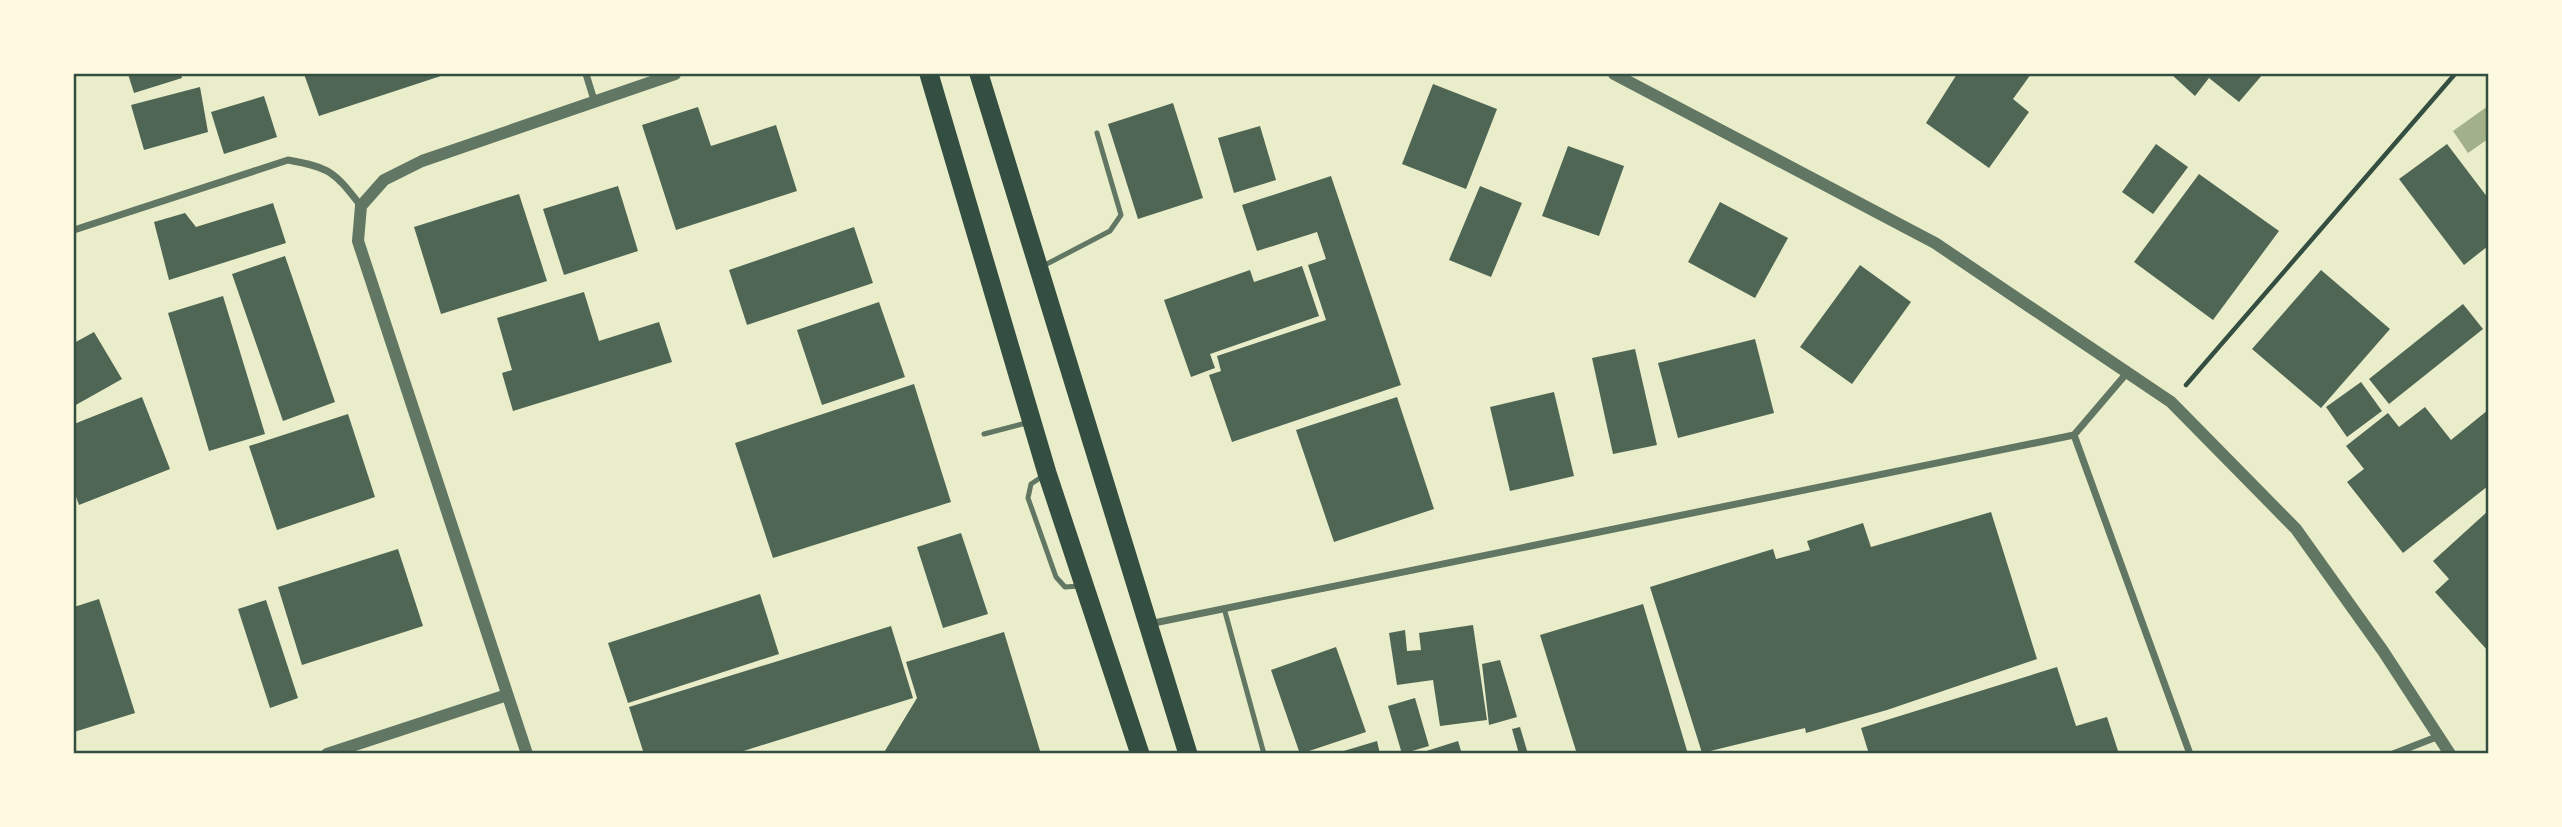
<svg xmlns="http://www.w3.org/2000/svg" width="2562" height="827" font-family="Spectral,serif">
	<rect width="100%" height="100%" fill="#e9edc9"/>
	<path fill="#a3b18a" d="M2488 106V139L2468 153 2453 131Z"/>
	<g fill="#4f6655">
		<path d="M128 74H181L182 78 134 93Z"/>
		<path d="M304 74H447L319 116Z"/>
		<path d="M1957 74H2031L2013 99 2029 112 1989 168 1926 123Z"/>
		<path d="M2171 74H2263L2239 102 2209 78 2195 96Z"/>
		<path d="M1433 84 1497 109 1466 189 1402 164Z"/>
		<path d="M200 87 208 132 144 150 131 105Z"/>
		<path d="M264 96 277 137 224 154 211 112Z"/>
		<path d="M1173 103 1203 198 1138 219 1108 124Z"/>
		<path d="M698 107 711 146 776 125 797 191 676 230 642 125Z"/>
		<path d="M1260 126 1276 180 1234 193 1218 138Z"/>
		<path d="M2156 144 2188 167 2153 214 2122 192Z"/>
		<path d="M2447 144 2488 198V246L2464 265 2399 179Z"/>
		<path d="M1568 146 1624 166 1599 236 1542 216Z"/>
		<path d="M2199 174 2279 231 2213 320 2134 262Z"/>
		<path d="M1331 176 1401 385 1232 442 1209 375 1221 371 1217 356 1326 320 1308 265 1326 259 1317 232 1257 251 1242 205Z"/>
		<path d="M618 186 638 251 564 275 543 209Z"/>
		<path d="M1480 186 1522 203 1491 277 1449 260Z"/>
		<path d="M519 194 547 281 441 314 414 227Z"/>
		<path d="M1720 202 1788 238 1755 298 1688 262Z"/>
		<path d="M273 203 286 243 169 280 154 222 185 213 196 227Z"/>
		<path d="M854 227 873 283 747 325 729 270Z"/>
		<path d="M285 256 335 402 283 421 232 274Z"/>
		<path d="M1860 265 1911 302 1852 384 1800 347Z"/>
		<path d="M1302 266 1319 316 1210 354 1215 368 1191 377 1164 300 1250 270 1254 282Z"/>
		<path d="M2321 270 2390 329 2321 408 2252 349Z"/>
		<path d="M584 292 599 341 659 322 672 362 513 411 502 373 512 370 497 318Z"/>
		<path d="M223 296 265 434 209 451 168 313Z"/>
		<path d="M879 302 905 377 822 405 797 330Z"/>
		<path d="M2463 304 2483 329 2389 404 2369 379Z"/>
		<path d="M94 332 122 379 74 406V343Z"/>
		<path d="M1755 339 1774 413 1678 438 1658 363Z"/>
		<path d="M1635 349 1657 445 1613 454 1592 358Z"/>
		<path d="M2361 382 2382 411 2347 437 2326 407Z"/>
		<path d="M914 384 951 502 773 558 735 443Z"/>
		<path d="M1554 392 1574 476 1510 491 1490 407Z"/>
		<path d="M142 397 170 469 79 505 74 491V424Z"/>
		<path d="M1397 397 1434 509 1334 542 1296 430Z"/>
		<path d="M2425 407 2451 440 2488 410V486L2403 553 2347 482 2364 469 2346 446 2388 413 2399 427Z"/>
		<path d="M348 414 375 497 277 530 249 446Z"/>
		<path d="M2488 511V651L2435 592 2449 579 2433 561Z"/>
		<path d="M1991 512 2037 659 1887 710 1806 733 1805 728 1702 753 1650 587 1773 549 1776 559 1810 550 1807 541 1863 523 1871 547Z"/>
		<path d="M961 533 988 614 943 628 917 547Z"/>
		<path d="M398 549 423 626 302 665 278 587Z"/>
		<path d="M760 594 779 654 628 703 608 643Z"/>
		<path d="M99 599 135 713 74 732V607Z"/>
		<path d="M266 600 298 698 270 708 238 609Z"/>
		<path d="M1643 604 1688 754H1577L1540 635Z"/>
		<path d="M1473 625 1487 720 1440 726 1433 680 1397 685 1389 633 1405 630 1407 651 1421 650 1419 633Z"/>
		<path d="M891 626 913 698 734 754H644L629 707Z"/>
		<path d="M1004 632 1041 754H883L917 698 906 662Z"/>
		<path d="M1336 647 1366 732 1300 754 1271 670Z"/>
		<path d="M1500 660 1517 717 1489 725 1482 664Z"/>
		<path d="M2057 667 2076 726 2107 717 2119 754H1869L1861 728Z"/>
		<path d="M1415 698 1429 746 1402 754 1388 706Z"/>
		<path d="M1520 727 1528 754H1519L1512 729Z"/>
		<path d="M1377 741 1380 754H1337V753Z"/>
		<path d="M1458 741 1462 754H1420V753Z"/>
	</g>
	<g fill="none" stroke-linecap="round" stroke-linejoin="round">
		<path stroke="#344e41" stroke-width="4.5" d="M2186 385 2455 74"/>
		<g stroke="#617663" stroke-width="5">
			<path d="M1043 266 1110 231 1121 215 1097 133"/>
			<path d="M984 434 1026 423"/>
			<path d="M1043 476 1031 484 1028 498 1056 577 1065 587 1079 586"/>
			<path d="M1224 608 1264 754"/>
		</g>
		<g stroke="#617663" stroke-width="7">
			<path d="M586 74 594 100"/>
			<path d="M74 230 288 160C332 168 334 172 361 206"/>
			<path d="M2074 435 2190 754"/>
			<path d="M1149 624 2074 435 2126 374"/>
			<path d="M2393 754 2439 736"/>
		</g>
		<g stroke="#617663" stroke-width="12">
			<path d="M1614 74 1935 243 2171 402 2296 529 2383 651 2450 754"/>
			<path d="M327 754 507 695"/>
			<path d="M527 754 358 241 361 206 384 180 422 161 675 74"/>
		</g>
		<g stroke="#344e41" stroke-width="19">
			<path d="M929 74 1047 473 1140 754"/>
			<path d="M979 74 1188 754"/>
		</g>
	</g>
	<rect width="2562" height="827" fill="none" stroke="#fefae0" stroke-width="150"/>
	<rect x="75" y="75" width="2412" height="677" fill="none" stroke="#344e41" stroke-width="2.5"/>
</svg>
